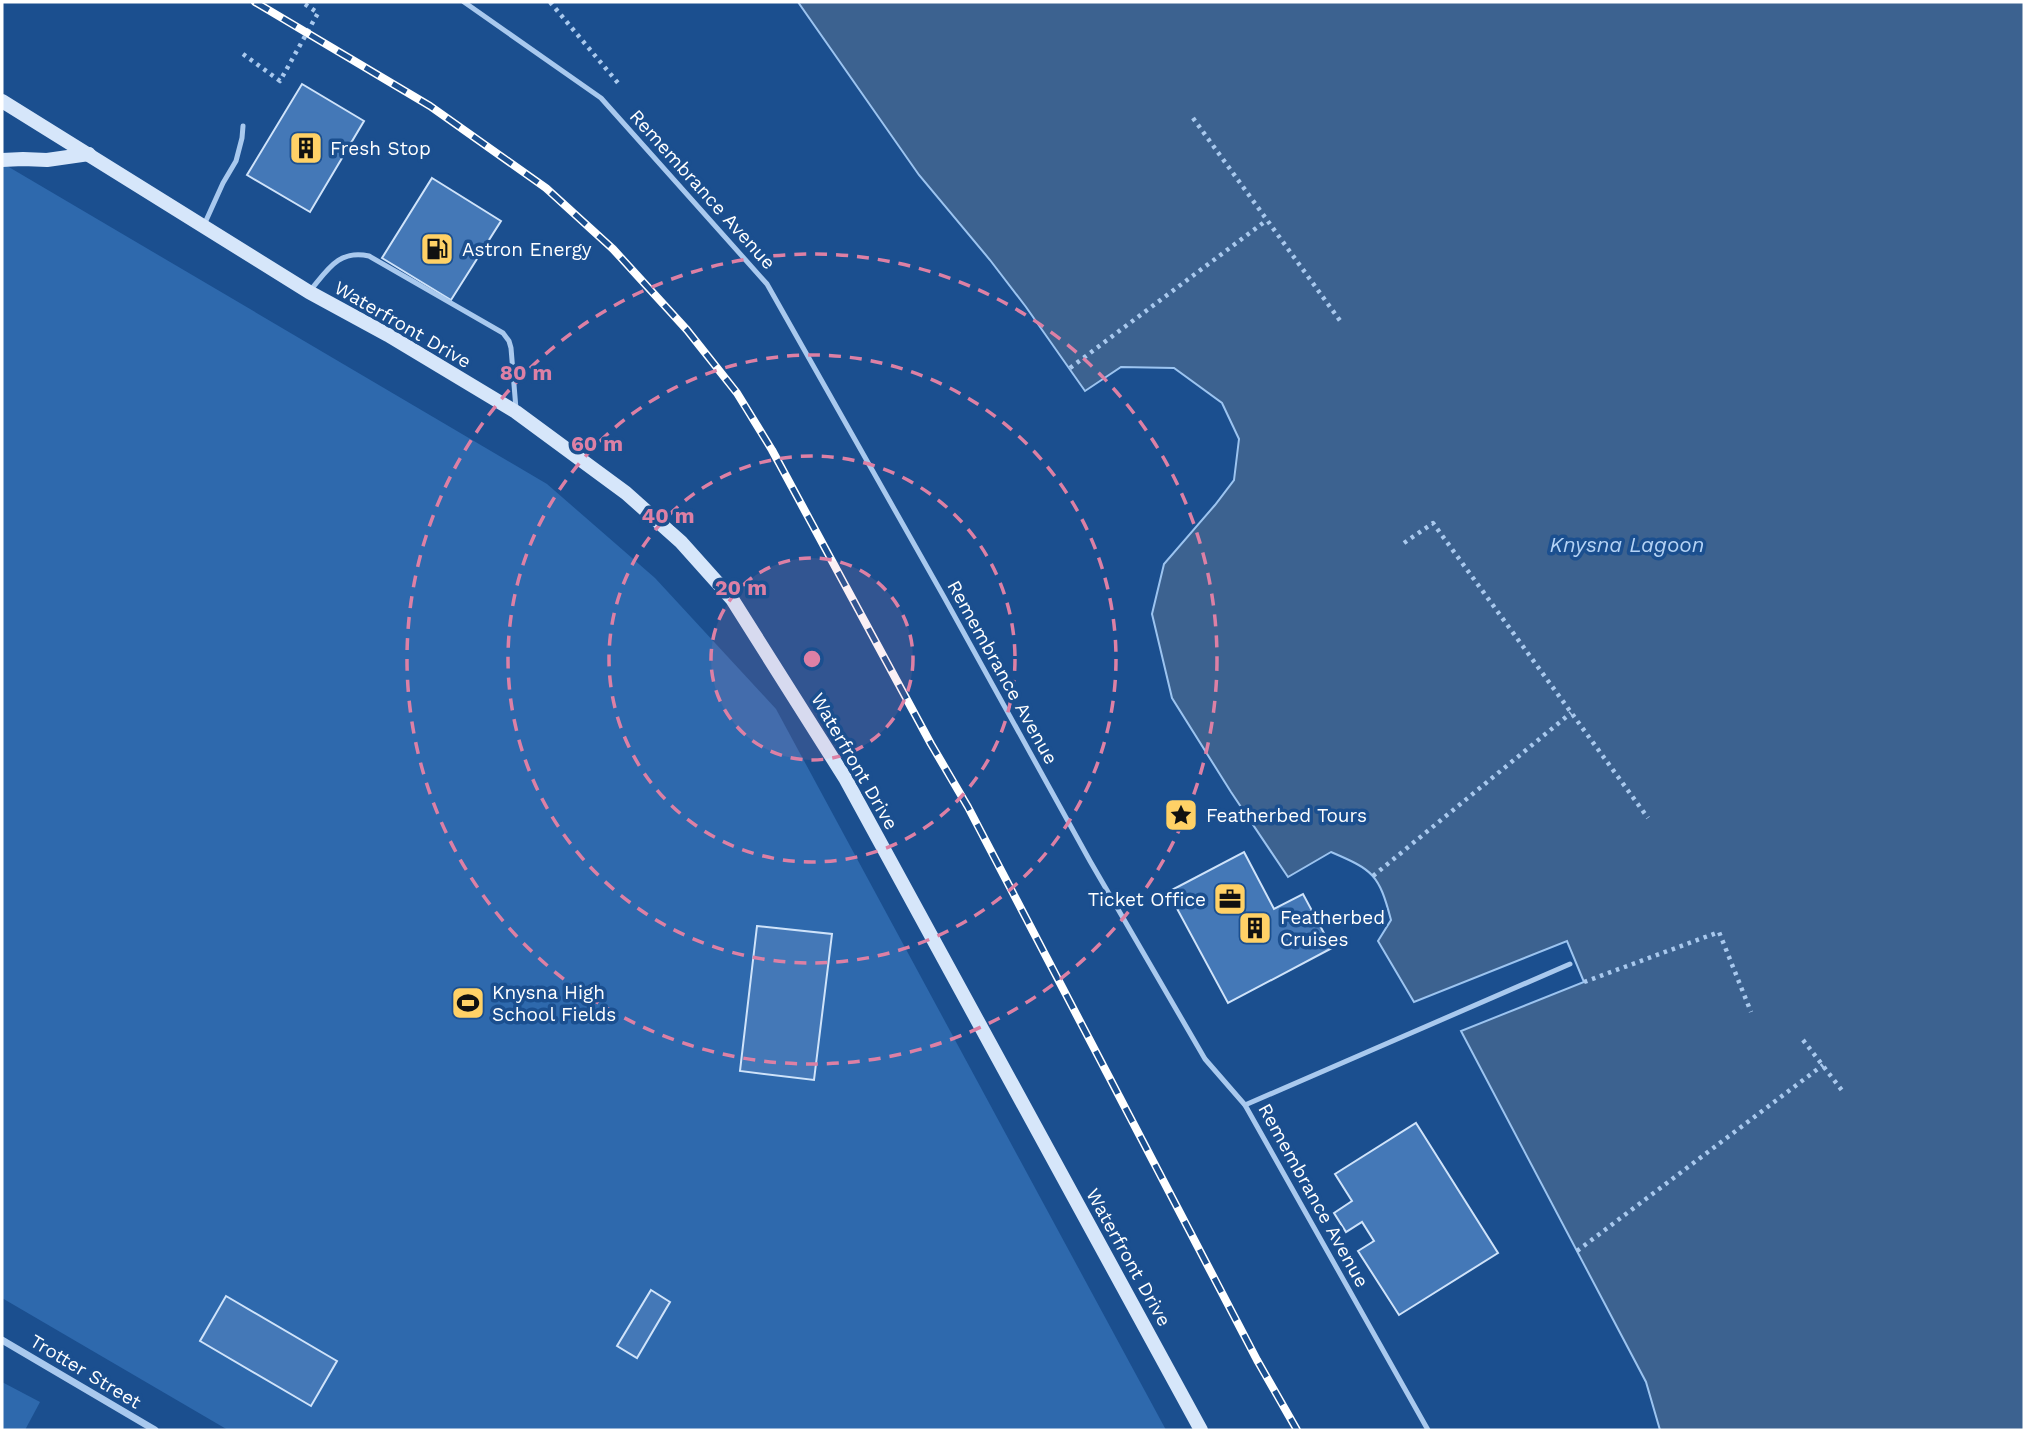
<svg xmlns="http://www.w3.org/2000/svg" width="2026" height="1432" font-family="'Work Sans',sans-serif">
	<rect width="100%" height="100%" fill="#1b4f8f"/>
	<g fill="#2e69ad">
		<path d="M2 163 547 484 655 578 776 709 1166 1430H228L2 1298Z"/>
		<path d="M2 1382 40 1402 25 1430H2Z"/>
	</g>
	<path fill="#3c6290" stroke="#9cc4f0" stroke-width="2" d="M798 2H2024V1430H1660L1646 1382 1461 1031 1584 982 1567 941 1414 1002 1378 941 1391 920C1379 874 1373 870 1331 852L1288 877 1231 792 1172 698 1152 614 1164 564 1215 505 1234 480 1239 439 1222 403 1174 368 1121 367 1085 391 1026 307 990 260 919 175Z"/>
	<g fill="#4478b7" stroke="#cfe3fa" stroke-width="2">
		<path d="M302 84 364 121 310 212 247 175Z"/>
		<path d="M432 178 501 221 451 300 382 258Z"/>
		<path d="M1244 852 1274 909 1303 894 1332 948 1228 1003 1168 892Z"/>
		<path d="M757 926 832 934 814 1080 740 1071Z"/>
		<path d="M1416 1123 1498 1253 1399 1315 1358 1251 1374 1241 1362 1222 1346 1232 1334 1213 1352 1201 1335 1174Z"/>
		<path d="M651 1290 670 1302 637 1358 617 1346Z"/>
		<path d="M226 1296 337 1361 311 1406 200 1341Z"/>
	</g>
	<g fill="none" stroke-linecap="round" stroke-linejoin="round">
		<g stroke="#a9c9ee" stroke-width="4.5" stroke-dasharray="3.5 5" stroke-linecap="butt">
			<path d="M550 2 618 83"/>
			<path d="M243 54 280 81 318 13 302 2"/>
			<path d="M1193 118 1341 322"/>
			<path d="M1070 368 1267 220"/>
			<path d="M1404 543 1433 523 1648 818"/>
			<path d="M1373 876 1571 713"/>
			<path d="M1584 982 1719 932 1751 1012"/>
			<path d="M1803 1040 1844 1093"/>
			<path d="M1577 1251 1823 1065"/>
		</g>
		<g stroke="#a9c9ee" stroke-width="5">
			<path d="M464 2 601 98 767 284 944 597 1090 861 1205 1059 1245 1105 1428 1430"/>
			<path d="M204 225 223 183 236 161 242 138 243 126"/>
			<path d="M309 292C327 271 338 249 369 256L503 333 509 341 511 348 516 409"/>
			<path d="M1245 1105 1570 964"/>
		</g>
		<path stroke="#a9c9ee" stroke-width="7" d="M2 1340 155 1430"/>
		<g stroke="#d6e6fa" stroke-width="14">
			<path d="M2 101 309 292 388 335 516 412 626 493 681 542 732 599 845 778 1201 1430"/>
			<path d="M2 160 23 159 47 160 89 154"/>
		</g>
		<defs>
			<path id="rail" d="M255 2 430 106 546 188 613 249 687 330 737 393 772 450 931 744 968 807 1257 1360 1297 1430"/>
		</defs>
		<use href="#rail" stroke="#fff" stroke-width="8"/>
		<use href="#rail" stroke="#1b4f8f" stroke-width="5" stroke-dasharray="16" stroke-linecap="butt"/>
	</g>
	<circle cx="812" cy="659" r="101" fill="#dd80a5" fill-opacity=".12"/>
	<g fill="none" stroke="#dd80a5" stroke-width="3.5" stroke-dasharray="12 9">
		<circle cx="812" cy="659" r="101"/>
		<circle cx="812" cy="659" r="203"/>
		<circle cx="812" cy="659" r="304"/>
		<circle cx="812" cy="659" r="405"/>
	</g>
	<defs>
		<symbol id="building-square" viewBox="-11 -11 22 22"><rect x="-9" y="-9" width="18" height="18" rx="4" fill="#ffd166" stroke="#1b4f8f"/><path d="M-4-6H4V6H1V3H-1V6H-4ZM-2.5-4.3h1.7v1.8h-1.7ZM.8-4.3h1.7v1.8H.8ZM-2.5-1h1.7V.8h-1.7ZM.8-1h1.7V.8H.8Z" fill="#111"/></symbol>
		<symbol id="fuel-square" viewBox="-11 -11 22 22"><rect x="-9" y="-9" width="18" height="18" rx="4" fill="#ffd166" stroke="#1b4f8f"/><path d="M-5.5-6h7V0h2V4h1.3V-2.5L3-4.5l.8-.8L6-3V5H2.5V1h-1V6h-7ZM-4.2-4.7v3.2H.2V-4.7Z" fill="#111"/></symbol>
		<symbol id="sight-square" viewBox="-11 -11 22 22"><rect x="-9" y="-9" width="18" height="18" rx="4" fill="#ffd166" stroke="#1b4f8f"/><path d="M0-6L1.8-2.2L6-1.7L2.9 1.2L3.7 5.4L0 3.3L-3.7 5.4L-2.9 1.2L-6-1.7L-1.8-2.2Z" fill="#111"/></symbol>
		<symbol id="office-square" viewBox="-11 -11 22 22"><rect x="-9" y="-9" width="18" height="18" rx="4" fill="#ffd166" stroke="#1b4f8f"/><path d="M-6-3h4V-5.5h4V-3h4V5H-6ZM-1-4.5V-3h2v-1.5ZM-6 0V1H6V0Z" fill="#111"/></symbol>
		<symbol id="stadium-square" viewBox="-11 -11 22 22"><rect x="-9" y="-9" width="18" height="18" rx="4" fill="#ffd166" stroke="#1b4f8f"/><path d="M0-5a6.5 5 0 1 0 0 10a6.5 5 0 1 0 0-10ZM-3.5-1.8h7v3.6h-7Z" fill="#111"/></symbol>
	</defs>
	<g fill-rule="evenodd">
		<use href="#building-square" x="287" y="129" width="38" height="38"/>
		<use href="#fuel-square" x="418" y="230" width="38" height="38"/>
		<use href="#sight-square" x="1162" y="796" width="38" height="38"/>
		<use href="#office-square" x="1211" y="880" width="38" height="38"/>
		<use href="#building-square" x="1236" y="909" width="38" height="38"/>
		<use href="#stadium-square" x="449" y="984" width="38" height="38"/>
	</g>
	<g text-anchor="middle" stroke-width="7" stroke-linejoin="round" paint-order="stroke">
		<g font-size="19" fill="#fff" stroke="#1b4f8f" text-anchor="start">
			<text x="330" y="155">Fresh Stop</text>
			<text x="462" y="256">Astron Energy</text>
			<text x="1206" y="822">Featherbed Tours</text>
			<text x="1206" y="906" text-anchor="end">Ticket Office</text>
			<text x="1280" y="924">Featherbed<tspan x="1280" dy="22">Cruises</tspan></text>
			<text x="492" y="999">Knysna High<tspan x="492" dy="22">School Fields</tspan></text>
		</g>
		<g font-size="19" fill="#fff" stroke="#1b4f8f">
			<text transform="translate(703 189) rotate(48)" y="7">Remembrance Avenue</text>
			<text transform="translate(403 324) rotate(30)" y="7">Waterfront Drive</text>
			<text transform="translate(1003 672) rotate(61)" y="7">Remembrance Avenue</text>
			<text transform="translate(855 761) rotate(60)" y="7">Waterfront Drive</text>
			<text transform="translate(1314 1195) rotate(61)" y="7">Remembrance Avenue</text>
			<text transform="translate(1129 1257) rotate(61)" y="7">Waterfront Drive</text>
			<text transform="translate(86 1371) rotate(31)" y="7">Trotter Street</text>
		</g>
		<g font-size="21" font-style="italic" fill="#b5d3f5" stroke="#1b4f8f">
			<text x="1627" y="552">Knysna Lagoon</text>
		</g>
	</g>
	<circle cx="812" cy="659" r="10" fill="#dd80a5" stroke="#1b4f8f" stroke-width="3.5"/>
	<g font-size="21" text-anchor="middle" font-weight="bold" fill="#dd80a5" stroke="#1b4f8f" stroke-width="7" stroke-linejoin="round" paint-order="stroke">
		<text x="526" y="380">80 m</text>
		<text x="597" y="451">60 m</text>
		<text x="668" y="523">40 m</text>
		<text x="741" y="595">20 m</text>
	</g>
	<rect width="2026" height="1432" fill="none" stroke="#ffffff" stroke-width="7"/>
</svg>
